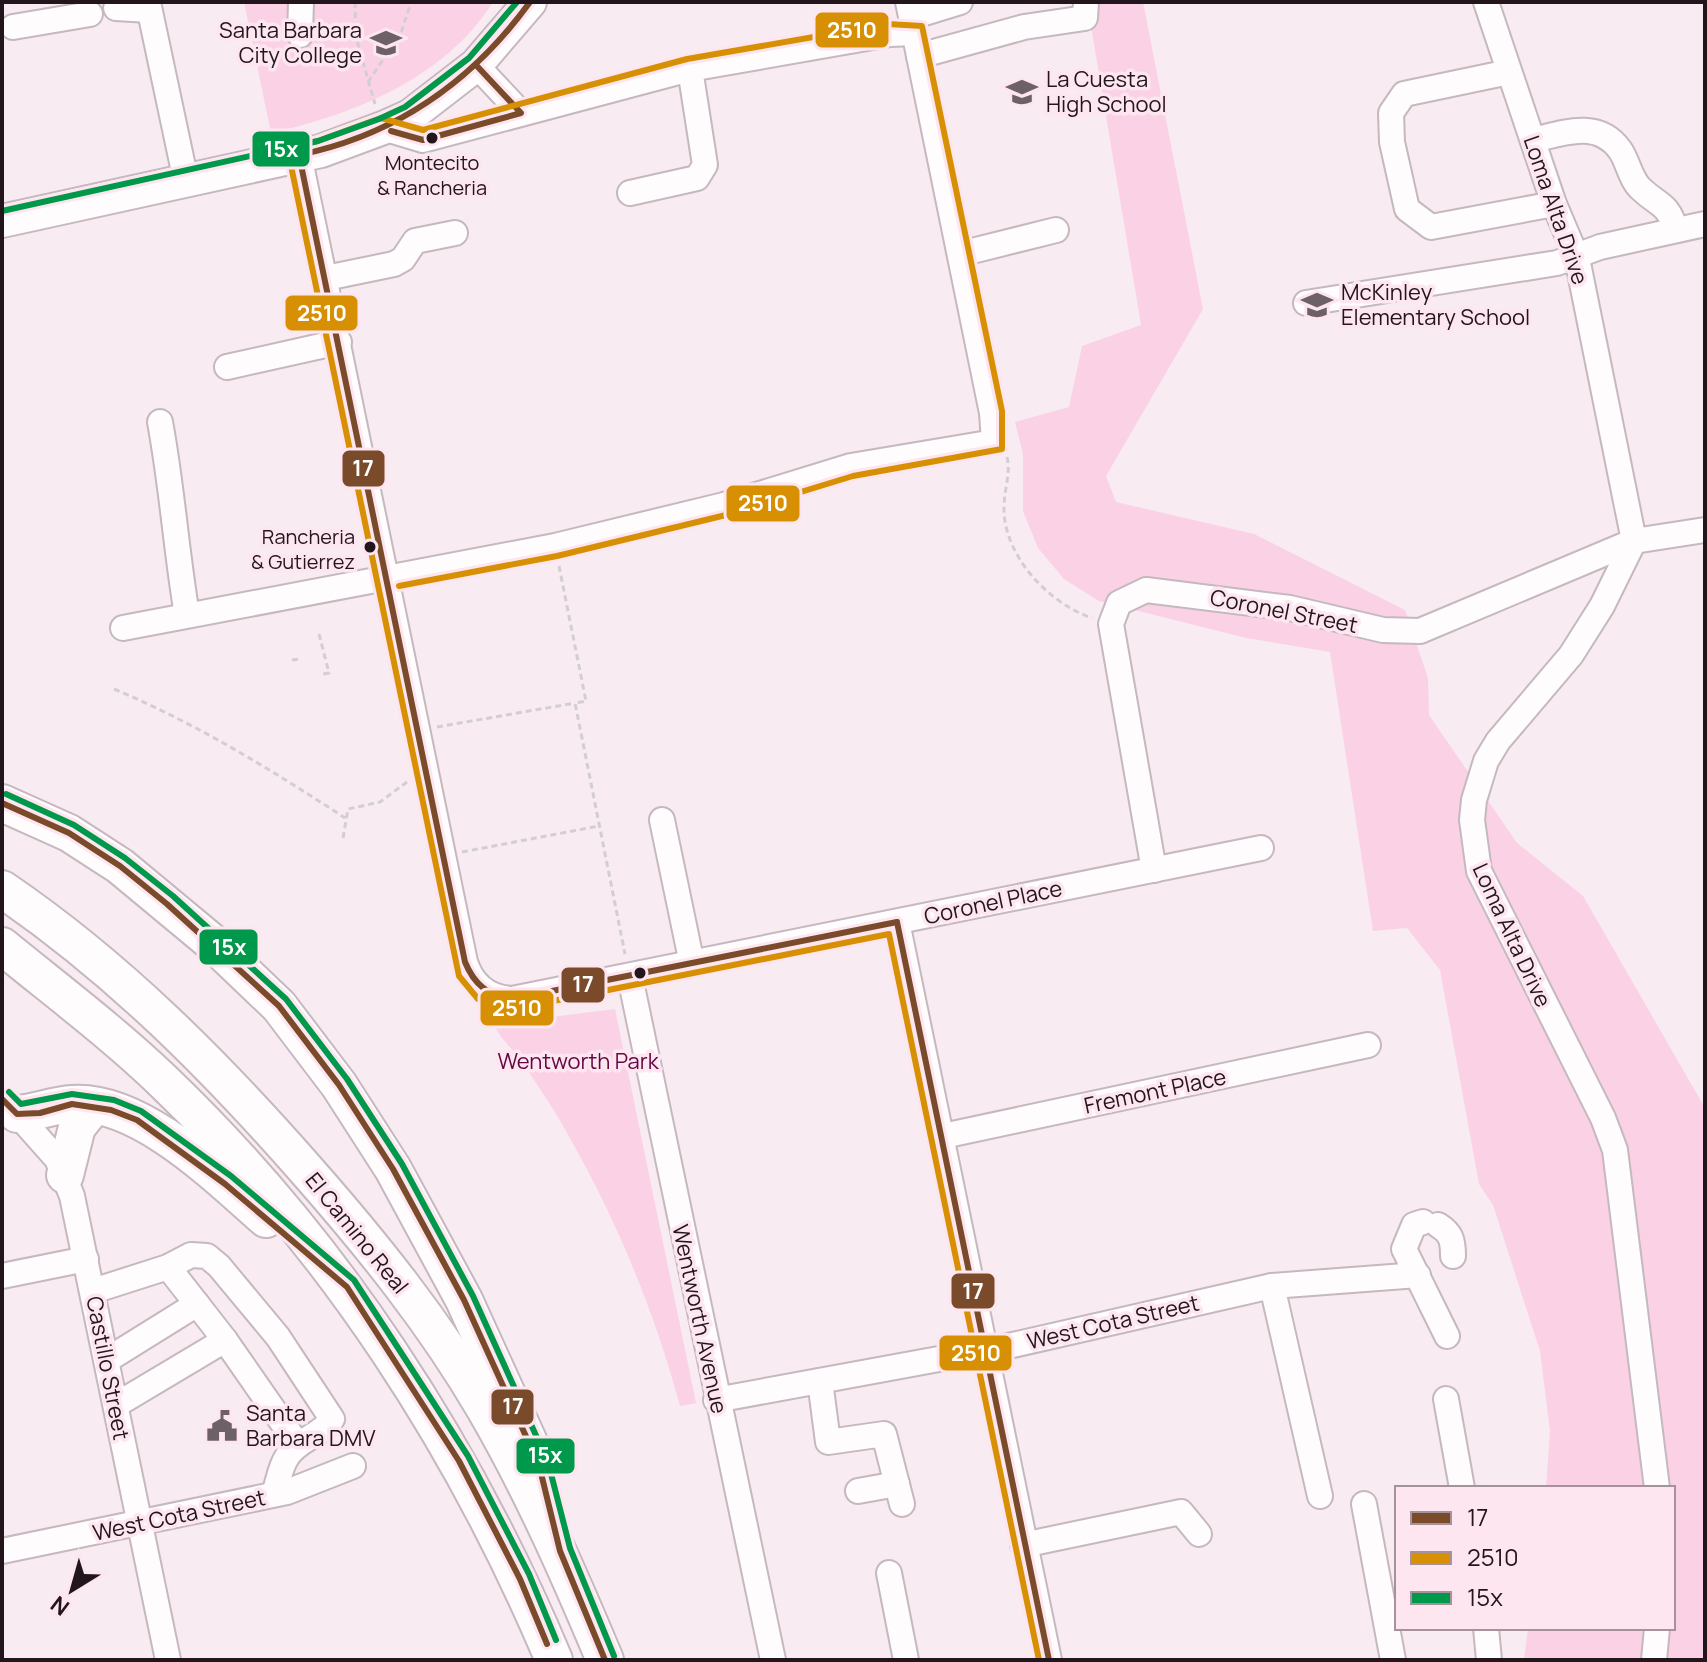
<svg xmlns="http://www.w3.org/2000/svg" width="1707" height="1662" font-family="Manrope,sans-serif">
	<rect width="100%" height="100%" fill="#f8ebf1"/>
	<g fill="#fbd1e6">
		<path d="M244 2H493C445 78 355 114 271 133Z"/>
		<path d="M1087 2H1143L1203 309 1106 476 1116 502 1254 534 1405 610 1428 678 1429 715 1517 843 1583 896 1705 1108V1660H1524L1528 1628H1673V1488H1546L1550 1431 1540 1351 1493 1205 1479 1184 1440 970 1407 928 1373 931 1330 652 1246 638 1099 601 1064 579 1038 548 1023 511V454L1015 422 1069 407 1082 346 1141 325Z"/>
		<path d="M615 1009 696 1403 680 1406C655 1314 619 1225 572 1142 557 1113 538 1086 520 1059 509 1045 494 1033 491 1014L527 1020Z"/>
	</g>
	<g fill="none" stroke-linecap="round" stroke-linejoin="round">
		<defs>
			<g id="minor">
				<path d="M148 2 186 181"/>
				<path d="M1486 2 1554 204 1577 258 1634 541 1602 606 1571 655 1498 741 1486 761 1474 800 1472 820 1479 871 1603 1118 1615 1150 1657 1488"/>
				<path d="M116 8 149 10"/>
				<path d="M911 17 960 2"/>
				<path d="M13 27 90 14"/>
				<path d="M300 35 301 2"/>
				<path d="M919 56 1024 27 1085 18 1086 2"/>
				<path d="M476 65 521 113"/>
				<path d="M1509 72 1404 94 1391 113 1392 142 1407 209 1431 227 1554 204"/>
				<path d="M383 128 423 140 690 69 890 34 915 33"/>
				<path d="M1533 140C1563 133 1598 119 1620 150 1628 161 1630 179 1641 189 1660 207 1667 202 1676 230"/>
				<path d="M299 155 465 962C472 984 488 998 512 999L1261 848"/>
				<path d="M630 193 697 178 705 165 690 69"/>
				<path d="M960 254 1056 230"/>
				<path d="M326 278 394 264 403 259 415 241 455 233"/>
				<path d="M1306 303 1557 263 1600 247 1705 224"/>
				<path d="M227 367 339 342"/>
				<path d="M160 422C172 486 176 550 187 615"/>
				<path d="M123 628 555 546 724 505 851 466 994 442 992 413 908 2"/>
				<path d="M662 820 692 964"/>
				<path d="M1154 870 1111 624 1119 603 1146 590 1290 608 1383 630 1420 631 1634 541 1705 530"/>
				<path d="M897 922 1049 1660"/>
				<path d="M630 977 773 1660"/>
				<path d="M17 1114 57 1159 72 1196 168 1660"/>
				<path d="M943 1136 1368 1045"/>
				<path d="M1423 1222 1414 1225 1404 1249 1447 1336"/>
				<path d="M1438 1225C1451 1233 1453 1240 1453 1256"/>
				<path d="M2 1276 86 1259"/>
				<path d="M1272 1286 1320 1496"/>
				<path d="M93 1291 168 1267 191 1255 207 1256 219 1266 278 1337 332 1419C321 1436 298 1439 287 1457 280 1467 278 1483 274 1494"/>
				<path d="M225 1340 298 1445"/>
				<path d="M107 1360 197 1304"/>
				<path d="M820 1381 828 1442 884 1434 902 1504"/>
				<path d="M1446 1399 1462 1488"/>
				<path d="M716 1400 1004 1347 1272 1286 1418 1275"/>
				<path d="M116 1405 225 1340 168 1267"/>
				<path d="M858 1491 897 1484"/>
				<path d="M1364 1504 1393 1660"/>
				<path d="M1023 1545 1181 1512 1199 1534"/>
				<path d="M2 1551 287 1492 353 1466"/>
				<path d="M889 1573 906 1660"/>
				<path d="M1486 1628 1489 1660"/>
				<path d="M1654 1660 1657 1628"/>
			</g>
			<path id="major" d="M2 221 321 151 383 128 410 116 476 65 530 2"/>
			<g id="highway">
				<path d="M2 803 69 833 120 866 214 944 279 1006 339 1085 393 1169 464 1300 537 1460"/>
				<path d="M2 889C118 968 216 1067 308 1172 373 1246 435 1323 485 1409 532 1490 569 1574 605 1660"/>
				<path d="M2 946C57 991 113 1033 164 1082 334 1245 463 1444 554 1660"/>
				<path d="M17 1114C36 1113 53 1105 72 1104 140 1099 218 1177 266 1219"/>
				<path d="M65 1175 77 1127 93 1107"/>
			</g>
		</defs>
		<use href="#minor" stroke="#c5b8be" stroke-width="28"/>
		<use href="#major" stroke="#c5b8be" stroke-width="36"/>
		<use href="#highway" stroke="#c5b8be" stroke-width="40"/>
		<g stroke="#d3cfd1" stroke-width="3" stroke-dasharray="6 4" stroke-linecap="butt">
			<path d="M355 2 356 37 375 104"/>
			<path d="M368 82 401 33 411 2"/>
			<path d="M1007 457C1011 473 1004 490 1004 507 1003 555 1048 603 1092 618"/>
			<path d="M559 566 586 701 575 703 625 954"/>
			<path d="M319 634 329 673 323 674"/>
			<path d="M292 660 299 659"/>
			<path d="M114 689C197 724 270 769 345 818"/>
			<path d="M437 727 575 703"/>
			<path d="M343 838 348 809 380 802 407 782"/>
			<path d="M462 852 599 826"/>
		</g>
		<use href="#minor" stroke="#fefcfd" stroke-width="24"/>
		<use href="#major" stroke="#fefcfd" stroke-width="32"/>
		<use href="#highway" stroke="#fefcfd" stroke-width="36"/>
		<defs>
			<g id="bus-1">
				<path d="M391 131 423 140 521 113 476 65"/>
				<path d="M299 155 465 962C474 984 488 996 512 999L897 922"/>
				<path d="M299 155C396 135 472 82 530 2"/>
				<path d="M2 803 69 833 120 866 167 904 279 1006 339 1085 393 1169 464 1300 539 1465 560 1551 605 1660"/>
				<path d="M897 922 1049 1660"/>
				<path d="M2 1099 17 1114 40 1113 72 1104 111 1110 137 1120 225 1184 347 1287 459 1461 520 1579 547 1644"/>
			</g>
			<path id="bus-2" d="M399 586 557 556 726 515 853 476 1002 449V411L922 26 888 24 687 59 423 130 381 118 318 141 295 146 289 156 459 976 478 999 513 1009 889 934 1039 1660"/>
			<g id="bus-3">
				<path d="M2 211 318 141 379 119 405 107 469 58 517 2"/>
				<path d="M6 794 74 825 125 858 173 896 286 999 347 1079 402 1164 473 1296 548 1462 570 1548 614 1656"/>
				<path d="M9 1092 21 1104 72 1094 114 1100 141 1111 231 1176 354 1280 468 1456 529 1574 556 1640"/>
			</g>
		</defs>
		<use href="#bus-1" stroke="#fde6f0" stroke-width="12"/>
		<use href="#bus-2" stroke="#fde6f0" stroke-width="12"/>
		<use href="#bus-3" stroke="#fde6f0" stroke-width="12"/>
		<use href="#bus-1" stroke="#7a4b2a" stroke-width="6"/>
		<use href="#bus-2" stroke="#d79004" stroke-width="6"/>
		<use href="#bus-3" stroke="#00984a" stroke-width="6"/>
	</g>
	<defs>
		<symbol id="university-bare" viewBox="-9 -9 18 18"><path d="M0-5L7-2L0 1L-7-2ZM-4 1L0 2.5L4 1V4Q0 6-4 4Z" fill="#6e6067" stroke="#fde6f0" stroke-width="2.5" paint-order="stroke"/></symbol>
		<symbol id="school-bare" viewBox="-9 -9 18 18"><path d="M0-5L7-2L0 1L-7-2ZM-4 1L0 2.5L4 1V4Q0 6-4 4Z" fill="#6e6067" stroke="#fde6f0" stroke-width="2.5" paint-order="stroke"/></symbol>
		<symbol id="civic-bare" viewBox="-9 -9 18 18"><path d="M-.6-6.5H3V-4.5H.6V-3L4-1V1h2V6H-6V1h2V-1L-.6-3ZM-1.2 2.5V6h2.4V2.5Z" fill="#6e6067" stroke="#fde6f0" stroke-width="2.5" paint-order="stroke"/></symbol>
	</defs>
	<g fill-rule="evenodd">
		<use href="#university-bare" x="364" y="21" width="44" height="44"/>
		<use href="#school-bare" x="1000" y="70" width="44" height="44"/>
		<use href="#school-bare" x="1295" y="283" width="44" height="44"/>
		<use href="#civic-bare" x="200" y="1404" width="44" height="44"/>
	</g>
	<g fill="#23151c" stroke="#fde6f0" stroke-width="3">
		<circle cx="432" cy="138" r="7"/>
		<circle cx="370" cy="547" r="7"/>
		<circle cx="640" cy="973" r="7"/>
	</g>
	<g text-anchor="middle" stroke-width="7" stroke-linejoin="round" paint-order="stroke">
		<g font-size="20" fill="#23151c" stroke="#fde6f0">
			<text x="432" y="170">Montecito<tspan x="432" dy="25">&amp; Rancheria</tspan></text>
			<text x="355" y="544" text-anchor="end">Rancheria<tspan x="355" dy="25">&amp; Gutierrez</tspan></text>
		</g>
		<g font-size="22" fill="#23151c" stroke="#fde6f0" text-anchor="start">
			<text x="362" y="38" text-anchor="end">Santa Barbara<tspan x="362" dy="25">City College</tspan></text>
			<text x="1046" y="87">La Cuesta<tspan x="1046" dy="25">High School</tspan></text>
			<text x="1341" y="300">McKinley<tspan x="1341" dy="25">Elementary School</tspan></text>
			<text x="246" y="1421">Santa<tspan x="246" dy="25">Barbara DMV</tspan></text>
		</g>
		<g font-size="22" fill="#23151c" stroke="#fde6f0">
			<text transform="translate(1556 210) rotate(71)" y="8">Loma Alta Drive</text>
			<text transform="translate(1284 611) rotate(11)" y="8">Coronel Street</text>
			<text transform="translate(993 902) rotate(-12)" y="8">Coronel Place</text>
			<text transform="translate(1512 935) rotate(65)" y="8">Loma Alta Drive</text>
			<text transform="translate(1155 1091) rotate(-12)" y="8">Fremont Place</text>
			<text transform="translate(357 1233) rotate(51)" y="8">El Camino Real</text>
			<text transform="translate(700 1319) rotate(78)" y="8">Wentworth Avenue</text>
			<text transform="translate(1113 1322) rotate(-13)" y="8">West Cota Street</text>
			<text transform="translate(108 1368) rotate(79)" y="8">Castillo Street</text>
			<text transform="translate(179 1515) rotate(-12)" y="8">West Cota Street</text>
		</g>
		<g font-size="22" fill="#650744" stroke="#fde6f0">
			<text x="578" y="1069">Wentworth Park</text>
		</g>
	</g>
	<g stroke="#fde6f0" stroke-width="3">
		<rect x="814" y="11" width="76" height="38" rx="8" fill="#d79004"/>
		<rect x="251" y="130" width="60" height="38" rx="8" fill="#00984a"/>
		<rect x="284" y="294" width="75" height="38" rx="8" fill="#d79004"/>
		<rect x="341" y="449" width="45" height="39" rx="8" fill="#7a4b2a"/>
		<rect x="725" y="484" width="76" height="39" rx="8" fill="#d79004"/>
		<rect x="198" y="928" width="61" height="38" rx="8" fill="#00984a"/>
		<rect x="560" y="966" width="46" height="38" rx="8" fill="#7a4b2a"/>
		<rect x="479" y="989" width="76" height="38" rx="8" fill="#d79004"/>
		<rect x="950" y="1272" width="46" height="38" rx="8" fill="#7a4b2a"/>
		<rect x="938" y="1334" width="75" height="38" rx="8" fill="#d79004"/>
		<rect x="490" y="1388" width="45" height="38" rx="8" fill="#7a4b2a"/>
		<rect x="515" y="1437" width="61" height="38" rx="8" fill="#00984a"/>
	</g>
	<g font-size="22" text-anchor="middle" font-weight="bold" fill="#fff">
		<text x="852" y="38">2510</text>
		<text x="281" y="157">15x</text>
		<text x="322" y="321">2510</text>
		<text x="363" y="476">17</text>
		<text x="763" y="511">2510</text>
		<text x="229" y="955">15x</text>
		<text x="583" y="992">17</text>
		<text x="517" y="1016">2510</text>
		<text x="973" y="1299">17</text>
		<text x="976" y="1361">2510</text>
		<text x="513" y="1414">17</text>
		<text x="545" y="1463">15x</text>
	</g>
	<rect width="1707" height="1662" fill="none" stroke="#23151c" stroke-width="8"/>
	<rect x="1395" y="1486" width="280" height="144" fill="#fde6f0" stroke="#a6929b" stroke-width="2"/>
	<rect x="1411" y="1512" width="40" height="12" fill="#7a4b2a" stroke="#a6929b" stroke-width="2"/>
	<text x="1467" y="1526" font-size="24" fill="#23151c">17</text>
	<rect x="1411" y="1552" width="40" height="12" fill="#d79004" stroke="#a6929b" stroke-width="2"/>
	<text x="1467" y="1566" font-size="24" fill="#23151c">2510</text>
	<rect x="1411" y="1592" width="40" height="12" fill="#00984a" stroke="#a6929b" stroke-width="2"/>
	<text x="1467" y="1606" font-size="24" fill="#23151c">15x</text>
	<g transform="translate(72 1590) rotate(217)" stroke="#fde6f0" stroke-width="6" paint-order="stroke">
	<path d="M0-6L14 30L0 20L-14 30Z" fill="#23151c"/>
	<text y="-12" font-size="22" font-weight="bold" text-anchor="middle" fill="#23151c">N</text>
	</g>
</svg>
